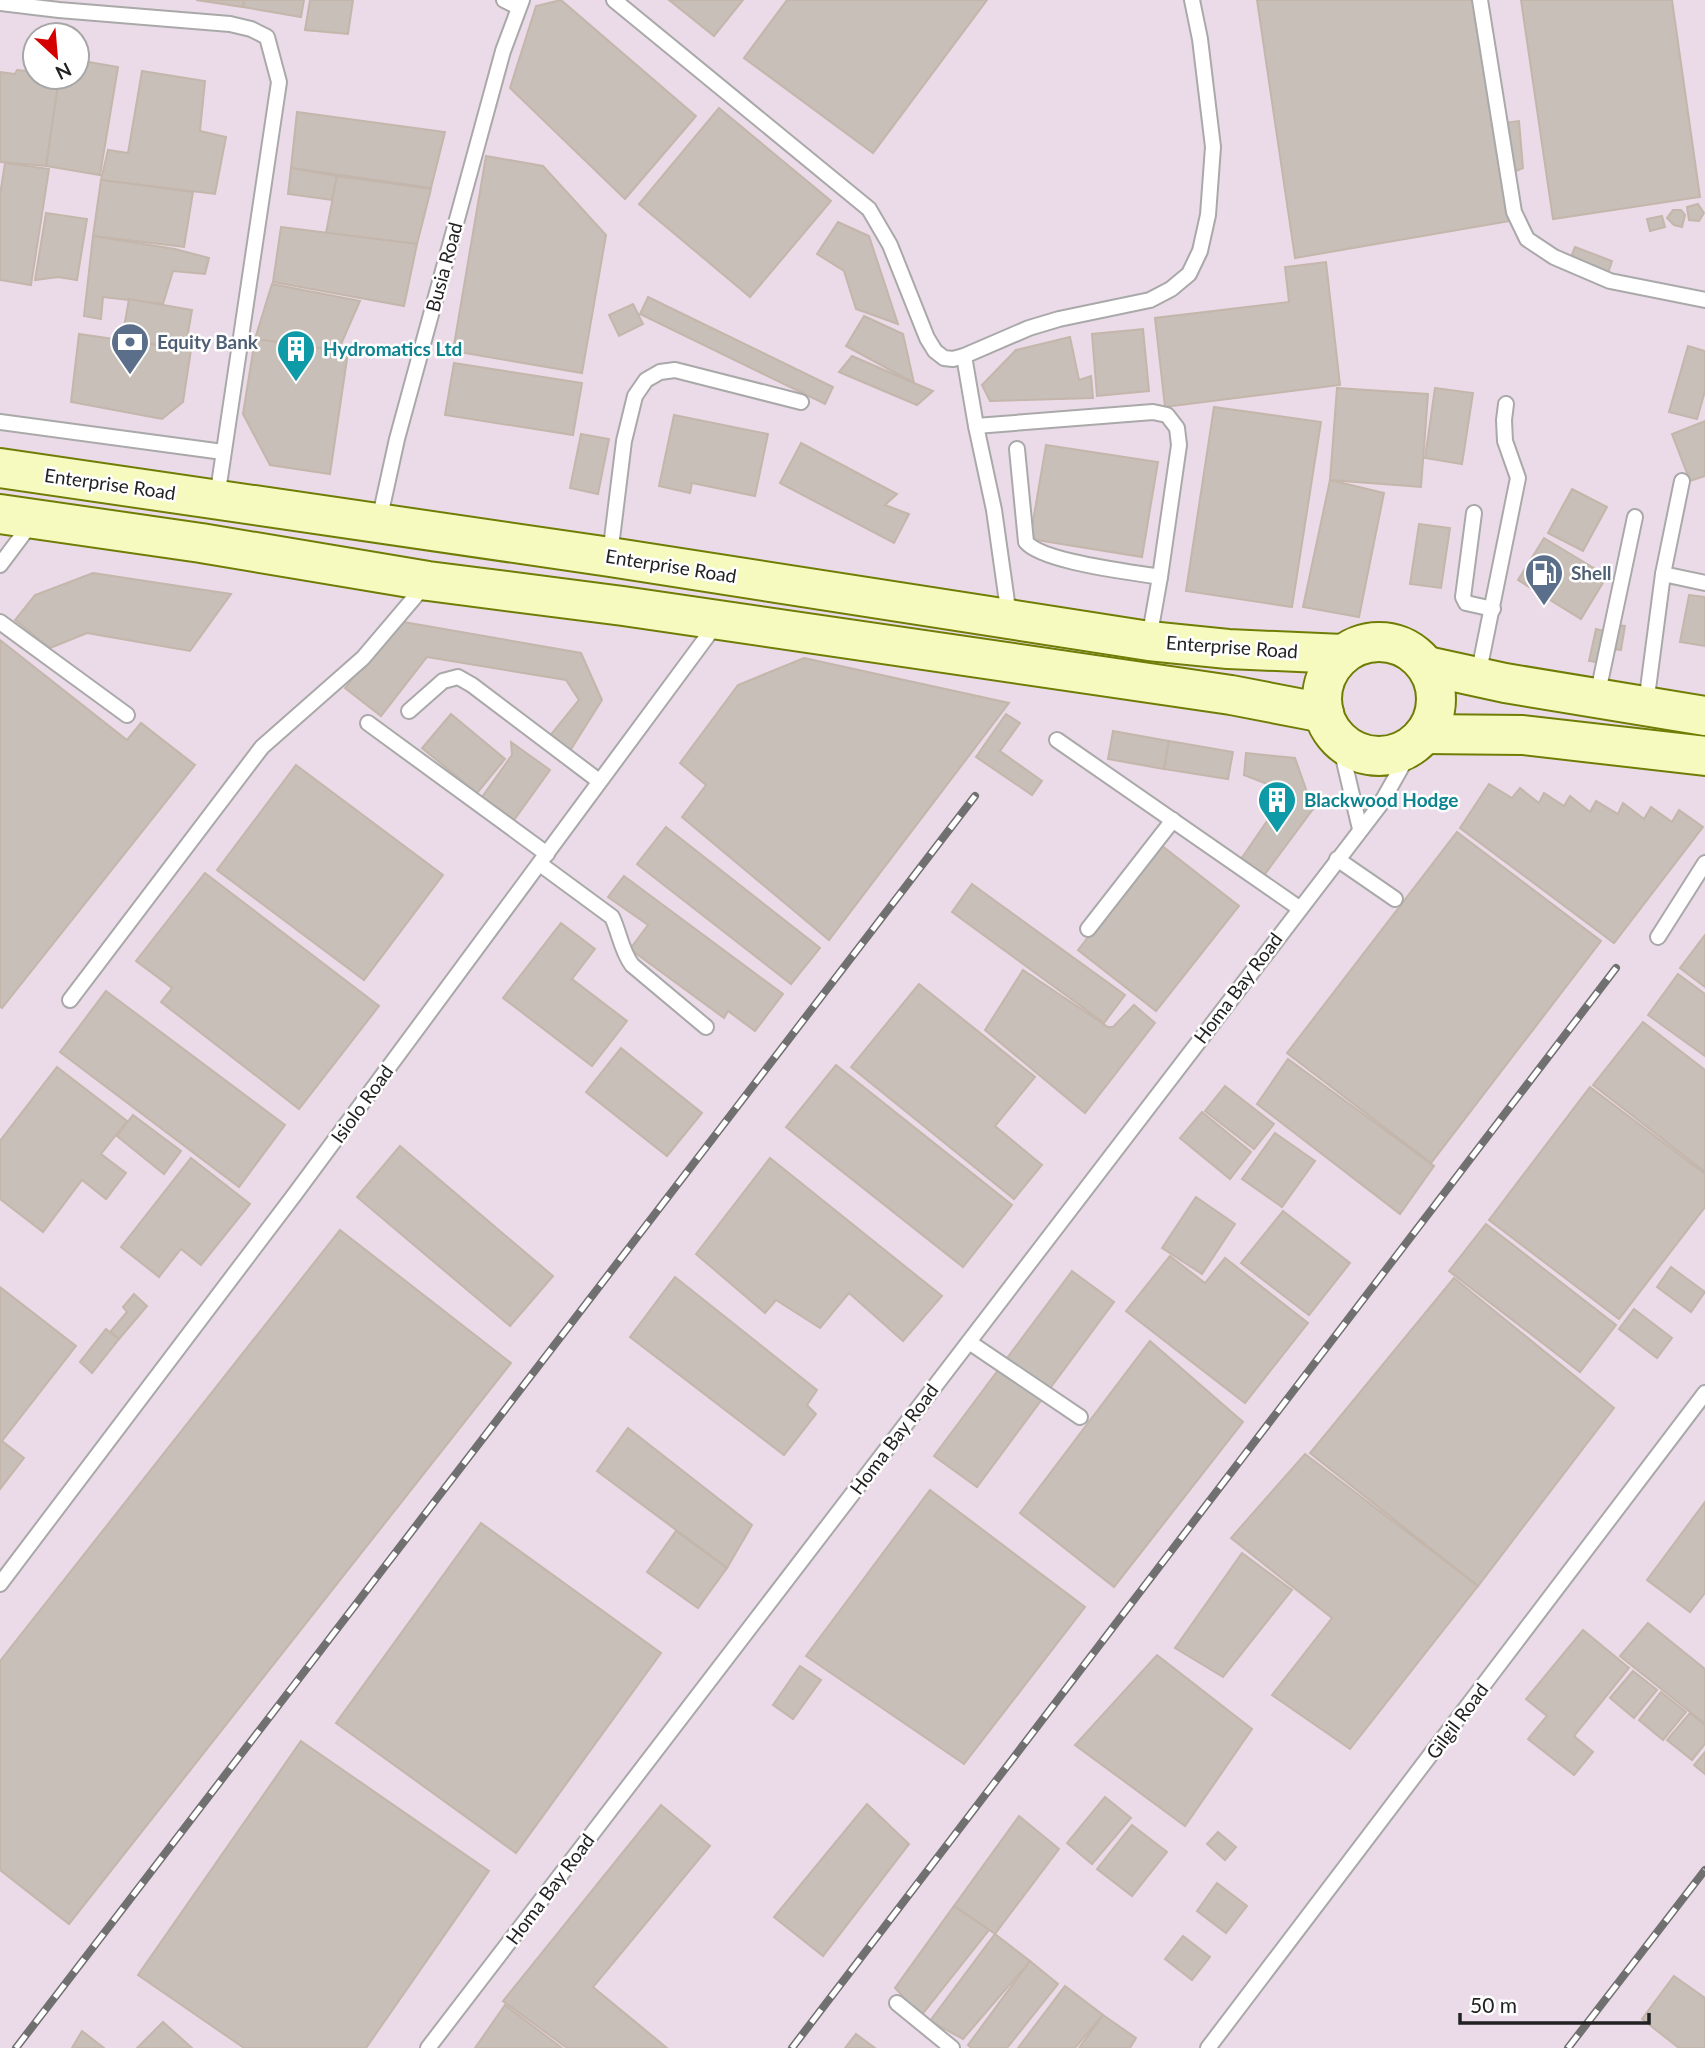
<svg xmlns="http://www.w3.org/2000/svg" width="1705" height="2048" font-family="Lato,sans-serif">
	<rect width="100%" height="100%" fill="#f2efe9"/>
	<path fill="#ebdbe8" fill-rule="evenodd" d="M0 0H1705V2048H0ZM35 35H77V77H35Z"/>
	<g fill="#c7bfb8" stroke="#c4b6ab" stroke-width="2">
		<path d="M196 0H244L243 7Z"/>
		<path d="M244 0H304L301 17 243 7Z"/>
		<path d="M310 0H353L348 34 305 30Z"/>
		<path d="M561 0 696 116 625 199 510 88 536 6Z"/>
		<path d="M669 0H743L714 36Z"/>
		<path d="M787 0H987L873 153 744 58Z"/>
		<path d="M1257 0H1473L1510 221 1295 258Z"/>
		<path d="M1521 0H1672L1700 197 1553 219Z"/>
		<path d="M77 60 118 67 100 175 46 166 59 77H77Z"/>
		<path d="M17 70 35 72V77H59L46 166 0 162V72L15 74Z"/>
		<path d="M142 71 205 81 200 131 226 137 215 194 101 180 108 150 128 153Z"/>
		<path d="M719 108 831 201 750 297 639 204Z"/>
		<path d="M297 112 445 132 431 188 291 168Z"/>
		<path d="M1519 121 1523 168 1511 173 1503 123Z"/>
		<path d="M486 156 543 166 606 235 582 373 453 351Z"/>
		<path d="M5 163 49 169 31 285 0 280V195Z"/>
		<path d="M291 168 337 176 332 200 288 194Z"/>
		<path d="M337 176 431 189 417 244 326 233Z"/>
		<path d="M101 180 193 192 184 247 93 236Z"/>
		<path d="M1698 204 1704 213 1699 221 1689 220 1687 207Z"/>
		<path d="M1673 210H1681L1685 215 1682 227 1674 225 1667 218Z"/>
		<path d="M46 213 87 219 77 280 58 277 35 280Z"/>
		<path d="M1662 216 1665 227 1650 231 1647 219Z"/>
		<path d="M838 222 869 236 898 324 856 309 844 271 817 254Z"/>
		<path d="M281 227 417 244 404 306 273 282Z"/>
		<path d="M93 236 175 249 209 258 205 274 173 271 163 304 103 297 101 319 84 316Z"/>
		<path d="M1575 247 1612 261 1607 276 1569 262Z"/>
		<path d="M1326 262 1340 385 1165 407 1155 318 1289 302 1285 267Z"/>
		<path d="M272 284 360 301 338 351 255 339Z"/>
		<path d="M648 297 833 387 825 404 640 314Z"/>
		<path d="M129 299 192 310 185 350 122 339Z"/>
		<path d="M633 304 643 324 619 336 609 315Z"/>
		<path d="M864 316 903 334 914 383 846 346Z"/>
		<path d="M1143 329 1149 391 1097 396 1092 334Z"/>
		<path d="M79 334 191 350 183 402 162 419 71 402Z"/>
		<path d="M1070 337 1079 380 1091 376 1093 398 990 401 982 385 1016 350Z"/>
		<path d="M255 339 348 352 330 474 270 465 243 414Z"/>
		<path d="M1688 346 1705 351V391L1697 419 1669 412Z"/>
		<path d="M852 356 914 383 933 391 917 405 839 372Z"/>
		<path d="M454 363 582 383 573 435 445 415Z"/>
		<path d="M1337 388 1428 394 1421 487 1330 480Z"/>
		<path d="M1435 388 1473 393 1462 464 1425 458Z"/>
		<path d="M1214 407 1321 422 1292 607 1186 591Z"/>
		<path d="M674 415 768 434 755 496 692 483 690 493 659 486Z"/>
		<path d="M1705 421V476L1690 481 1672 434Z"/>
		<path d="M581 434 609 439 598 494 570 488Z"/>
		<path d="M801 443 897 494 885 505 909 514 894 543 780 483Z"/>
		<path d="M1046 445 1158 462 1142 557 1030 539Z"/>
		<path d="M1330 480 1384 493 1359 617 1303 607Z"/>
		<path d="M1572 489 1607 507 1583 551 1548 533Z"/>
		<path d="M1419 524 1450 528 1441 588 1410 584Z"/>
		<path d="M1544 538 1607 576 1581 619 1518 580Z"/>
		<path d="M93 573 231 594 190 651 87 633 50 648 15 620 35 595Z"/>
		<path d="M1689 595 1705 597V646L1680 642Z"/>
		<path d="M398 621 581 653 602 700 568 754 549 737 579 700 566 680 427 657 381 716 345 688Z"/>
		<path d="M1614 625 1625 626 1621 650 1611 649Z"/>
		<path d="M1596 629 1608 632 1603 663 1589 661Z"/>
		<path d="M0 640 127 740 141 723 195 765 2 1008 0 1007Z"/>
		<path d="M804 658 1009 703 829 940 682 817 706 785 680 763 738 685Z"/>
		<path d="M451 714 505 759 477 793 422 748Z"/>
		<path d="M1006 714 1020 723 1000 751 1042 781 1032 795 976 757Z"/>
		<path d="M1113 731 1169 741 1164 769 1108 759Z"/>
		<path d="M1169 741 1233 752 1228 779 1164 769Z"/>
		<path d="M511 742 550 770 514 820 482 797 512 755Z"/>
		<path d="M1246 753 1295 758 1313 809 1262 878 1241 859 1276 808 1270 785 1244 775Z"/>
		<path d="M296 765 443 875 364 980 217 870Z"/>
		<path d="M1489 784 1512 798 1520 788 1539 803 1544 793 1564 806 1570 796 1590 812 1596 801 1618 814 1623 803 1644 819 1651 807 1672 822 1679 810 1703 827 1614 943 1460 828Z"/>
		<path d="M666 827 820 948 791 984 637 864Z"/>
		<path d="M1457 832 1601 941 1431 1163 1287 1053Z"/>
		<path d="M1161 845 1239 906 1156 1011 1078 950Z"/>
		<path d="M205 873 379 1006 299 1109 161 1002 172 988 136 961Z"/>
		<path d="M624 876 783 994 755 1031 728 1011 724 1018 630 949 648 925 608 897Z"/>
		<path d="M972 884 1125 995 1104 1023 952 912Z"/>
		<path d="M561 923 595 949 572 979 627 1021 592 1066 503 998Z"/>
		<path d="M1705 935V987L1680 968Z"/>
		<path d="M1023 970 1108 1027H1113L1134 1005 1155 1023 1085 1113 985 1030Z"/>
		<path d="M1678 974 1705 994V1056L1648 1015Z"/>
		<path d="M919 984 1035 1077 995 1126 1042 1165 1014 1199 851 1067Z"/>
		<path d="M106 991 285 1125 239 1187 60 1052Z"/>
		<path d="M1643 1022 1705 1070V1172L1593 1085Z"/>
		<path d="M621 1048 702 1113 667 1156 586 1092Z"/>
		<path d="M1288 1059 1434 1166 1400 1214 1257 1104Z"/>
		<path d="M836 1065 1012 1205 963 1267 786 1127Z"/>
		<path d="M57 1067 127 1121 101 1154 126 1173 106 1199 82 1180 43 1232 0 1199V1141Z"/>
		<path d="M1225 1086 1274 1124 1254 1149 1205 1111Z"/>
		<path d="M1590 1087 1705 1174V1207L1619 1319 1489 1220Z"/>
		<path d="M1202 1112 1251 1152 1230 1179 1180 1138Z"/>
		<path d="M133 1115 181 1151 164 1174 117 1136Z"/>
		<path d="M1275 1133 1315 1161 1282 1207 1242 1179Z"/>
		<path d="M400 1146 553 1276 510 1326 357 1197Z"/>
		<path d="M191 1158 250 1204 201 1265 181 1249 159 1277 121 1247Z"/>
		<path d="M770 1158 942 1296 903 1341 849 1293 820 1328 776 1300 765 1313 696 1254Z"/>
		<path d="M1196 1197 1235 1224 1202 1274 1162 1248Z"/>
		<path d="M1283 1211 1350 1263 1309 1315 1241 1263Z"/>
		<path d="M1486 1224 1616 1325 1580 1372 1449 1271Z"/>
		<path d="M340 1230 511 1363 69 1924 0 1870V1661Z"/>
		<path d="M1170 1256 1205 1283 1225 1258 1308 1323 1245 1403 1126 1311Z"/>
		<path d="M1671 1267 1705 1292 1691 1312 1657 1287Z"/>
		<path d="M1072 1271 1114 1302 977 1487 934 1456Z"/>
		<path d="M675 1277 817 1390 807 1405 816 1414 784 1455 630 1337Z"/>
		<path d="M1454 1278 1614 1408 1478 1586 1310 1453Z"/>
		<path d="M0 1287 76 1346 2 1441 24 1458 0 1489Z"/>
		<path d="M134 1294 147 1306 119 1339 110 1332 127 1312 123 1307Z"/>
		<path d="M1634 1309 1672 1338 1657 1358 1619 1329Z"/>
		<path d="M106 1329 119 1339 92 1373 80 1362Z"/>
		<path d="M1150 1341 1243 1422 1114 1587 1020 1513Z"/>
		<path d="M628 1428 752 1525 727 1568 597 1471Z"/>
		<path d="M1305 1454 1478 1586 1350 1749 1272 1695 1332 1618 1231 1538Z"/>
		<path d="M930 1490 1085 1607 964 1764 806 1656Z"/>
		<path d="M1705 1502V1593L1690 1612 1647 1580Z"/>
		<path d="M481 1523 661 1653 516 1853 336 1723Z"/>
		<path d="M676 1531 727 1568 698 1608 647 1572Z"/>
		<path d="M1242 1553 1292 1590 1223 1677 1175 1648Z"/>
		<path d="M1648 1623 1705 1669V1724L1620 1656Z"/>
		<path d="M1583 1630 1629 1668 1574 1736 1593 1752 1574 1775 1528 1739 1547 1716 1526 1699Z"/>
		<path d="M1157 1655 1252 1729 1185 1826 1075 1745Z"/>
		<path d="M800 1666 821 1680 793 1719 773 1705Z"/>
		<path d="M1633 1671 1657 1690 1634 1718 1610 1698Z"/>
		<path d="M1661 1692 1686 1712 1663 1740 1639 1720Z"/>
		<path d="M1690 1713 1705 1725V1744L1692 1760 1667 1740Z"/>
		<path d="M301 1741 489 1871 366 2048H244L138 1975Z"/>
		<path d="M1705 1752V1774L1694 1765Z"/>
		<path d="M1105 1797 1131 1818 1092 1864 1067 1843Z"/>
		<path d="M867 1804 909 1844 823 1956 774 1917Z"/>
		<path d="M661 1805 710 1846 593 1987 667 2048H567L503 2001Z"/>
		<path d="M1019 1816 1059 1849 995 1934 954 1906Z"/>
		<path d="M1132 1825 1167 1852 1132 1896 1097 1869Z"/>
		<path d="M1218 1832 1236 1847 1225 1860 1207 1844Z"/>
		<path d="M1217 1883 1247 1906 1226 1933 1197 1911Z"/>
		<path d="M954 1906 989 1930 921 2016 895 1988Z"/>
		<path d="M995 1934 1030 1961 963 2039 930 2021Z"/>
		<path d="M1183 1936 1210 1957 1192 1980 1165 1959Z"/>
		<path d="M1030 1961 1058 1984 1007 2048H971L968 2045Z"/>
		<path d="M1674 1976 1705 1998V2048H1679L1642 2019Z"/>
		<path d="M1065 1986 1103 2015 1075 2048H1018Z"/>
		<path d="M505 2005 562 2048H475Z"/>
		<path d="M1103 2015 1136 2038 1130 2048H1079Z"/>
		<path d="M163 2022 192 2048H137Z"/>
		<path d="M82 2031 104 2048H72Z"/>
		<path d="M856 2034 875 2048H845Z"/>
	</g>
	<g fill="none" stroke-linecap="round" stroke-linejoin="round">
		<defs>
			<g id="service">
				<path d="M504 0 518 7"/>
				<path d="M614 0 869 209 890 245 927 338 935 351 944 358 953 359 964 356 1029 328 1059 319 1150 300 1171 289 1189 274 1200 251 1208 215 1213 147 1200 39 1192 0"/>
				<path d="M1480 0 1514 212 1527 239 1554 257 1610 281 1705 300"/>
				<path d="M0 3 59 10 230 24 251 29 267 37 279 82 217 498"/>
				<path d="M964 356 976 426 994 510 1009 616"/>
				<path d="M0 422 223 452"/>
				<path d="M976 426 1153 412 1167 415 1177 428 1179 445 1160 577 1149 639"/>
				<path d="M1017 449 1026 542C1042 562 1132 572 1160 577"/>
				<path d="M1474 513 1463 597 1466 603 1493 609"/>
				<path d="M379 521 397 439 503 51 522 0"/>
				<path d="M610 555 624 441 635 396 646 380 660 372 675 370 801 402"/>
				<path d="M0 565 33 521"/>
				<path d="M1663 574 1682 481"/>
				<path d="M0 622 127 715"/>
				<path d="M1478 676 1518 478 1505 441 1504 420 1506 404"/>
				<path d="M1597 697 1635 517"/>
				<path d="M1646 704 1663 574 1705 583"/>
				<path d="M409 711 443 681 458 677 472 685 599 781"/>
				<path d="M368 723 547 854"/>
				<path d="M1057 740 1299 908"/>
				<path d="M1339 740 1360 829"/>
				<path d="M1337 859 1395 899"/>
				<path d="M540 864 612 917C620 934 621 950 632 965L706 1027"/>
				<path d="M1088 929 1173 820"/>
				<path d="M1658 937 1705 863"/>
				<path d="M70 1000 262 747 363 658 425 585"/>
				<path d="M969 1342 1080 1417"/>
				<path d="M0 1584 295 1194 717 623"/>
				<path d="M897 2003 952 2048"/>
				<path d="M428 2048 1380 805 1414 745"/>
				<path d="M1208 2048 1705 1393"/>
			</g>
			<g id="secondary">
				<path d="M0 468 610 557 1149 641 1228 649 1343 654"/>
				<path d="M0 514 201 543 428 581 623 606 1231 695 1324 713"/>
				<circle cx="1379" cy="699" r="57"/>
				<path d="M1427 666 1505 683 1705 716"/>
				<path d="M1424 734 1523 735 1705 756"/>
			</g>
		</defs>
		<use href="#service" stroke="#a9a9a9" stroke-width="18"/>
		<use href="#secondary" stroke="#707d05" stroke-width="42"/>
		<use href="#service" stroke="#fff" stroke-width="14"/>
		<use href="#secondary" stroke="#f7fabf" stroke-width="38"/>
		<defs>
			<g id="rail">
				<path d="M16 2048 975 796"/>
				<path d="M792 2048 1616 968"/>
				<path d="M1568 2048 1705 1870"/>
			</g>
		</defs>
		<use href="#rail" stroke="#707070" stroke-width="8"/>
		<use href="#rail" stroke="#fff" stroke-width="5" stroke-dasharray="16" stroke-linecap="butt"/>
	</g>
	<defs>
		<symbol id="bank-pin" viewBox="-11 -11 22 30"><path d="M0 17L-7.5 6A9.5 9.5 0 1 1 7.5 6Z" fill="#5c6f8a" stroke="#fff"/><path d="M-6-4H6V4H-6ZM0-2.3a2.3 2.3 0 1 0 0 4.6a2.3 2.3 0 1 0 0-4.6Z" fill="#fff"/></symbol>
		<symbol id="building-pin" viewBox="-11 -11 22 30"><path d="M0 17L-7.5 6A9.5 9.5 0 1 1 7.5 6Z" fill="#0f9aa8" stroke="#fff"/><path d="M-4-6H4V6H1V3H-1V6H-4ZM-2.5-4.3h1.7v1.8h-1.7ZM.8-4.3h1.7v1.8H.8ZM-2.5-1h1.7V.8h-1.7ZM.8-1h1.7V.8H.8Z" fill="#fff"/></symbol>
		<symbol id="fuel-pin" viewBox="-11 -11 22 30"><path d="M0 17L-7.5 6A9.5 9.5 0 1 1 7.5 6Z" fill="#5c6f8a" stroke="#fff"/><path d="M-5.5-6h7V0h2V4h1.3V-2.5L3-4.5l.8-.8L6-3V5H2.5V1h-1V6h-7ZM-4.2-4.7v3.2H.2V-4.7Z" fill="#fff"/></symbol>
	</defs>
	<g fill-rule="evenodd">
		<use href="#bank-pin" x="108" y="320" width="44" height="60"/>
		<use href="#building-pin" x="274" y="327" width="44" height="60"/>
		<use href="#fuel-pin" x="1522" y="551" width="44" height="60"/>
		<use href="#building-pin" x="1255" y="778" width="44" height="60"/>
	</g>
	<g text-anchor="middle" stroke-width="5" stroke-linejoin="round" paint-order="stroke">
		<g font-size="19" fill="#222" stroke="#fff">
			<text transform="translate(444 267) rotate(-75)" y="7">Busia Road</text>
			<text transform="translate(110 484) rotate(8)" y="7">Enterprise Road</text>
			<text transform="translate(671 566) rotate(9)" y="7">Enterprise Road</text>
			<text transform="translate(1232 647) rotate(4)" y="7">Enterprise Road</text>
			<text transform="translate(1238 988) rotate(-53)" y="7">Homa Bay Road</text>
			<text transform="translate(362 1104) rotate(-54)" y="7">Isiolo Road</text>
			<text transform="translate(894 1439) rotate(-53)" y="7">Homa Bay Road</text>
			<text transform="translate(1457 1721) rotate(-53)" y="7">Gilgil Road</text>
			<text transform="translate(550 1889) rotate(-53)" y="7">Homa Bay Road</text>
		</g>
		<g font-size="19" font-weight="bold" fill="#4e5e75" stroke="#fff" text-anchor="start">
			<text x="157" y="349">Equity Bank</text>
			<text x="1571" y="580">Shell</text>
		</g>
		<g font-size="19" font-weight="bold" fill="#0d838f" stroke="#fff" text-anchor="start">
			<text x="323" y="356">Hydromatics Ltd</text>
			<text x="1304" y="807">Blackwood Hodge</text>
		</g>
	</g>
	<g transform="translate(56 56) rotate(154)"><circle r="33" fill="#ffffff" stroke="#a7a7a7" stroke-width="2"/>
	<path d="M0-5L12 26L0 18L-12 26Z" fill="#d40000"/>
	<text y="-10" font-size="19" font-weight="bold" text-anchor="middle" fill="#222222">N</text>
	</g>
	<path d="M1460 2013v10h189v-10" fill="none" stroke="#222222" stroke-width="3.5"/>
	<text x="1470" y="2013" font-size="21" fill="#222222" stroke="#ffffff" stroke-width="5" paint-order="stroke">50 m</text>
</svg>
